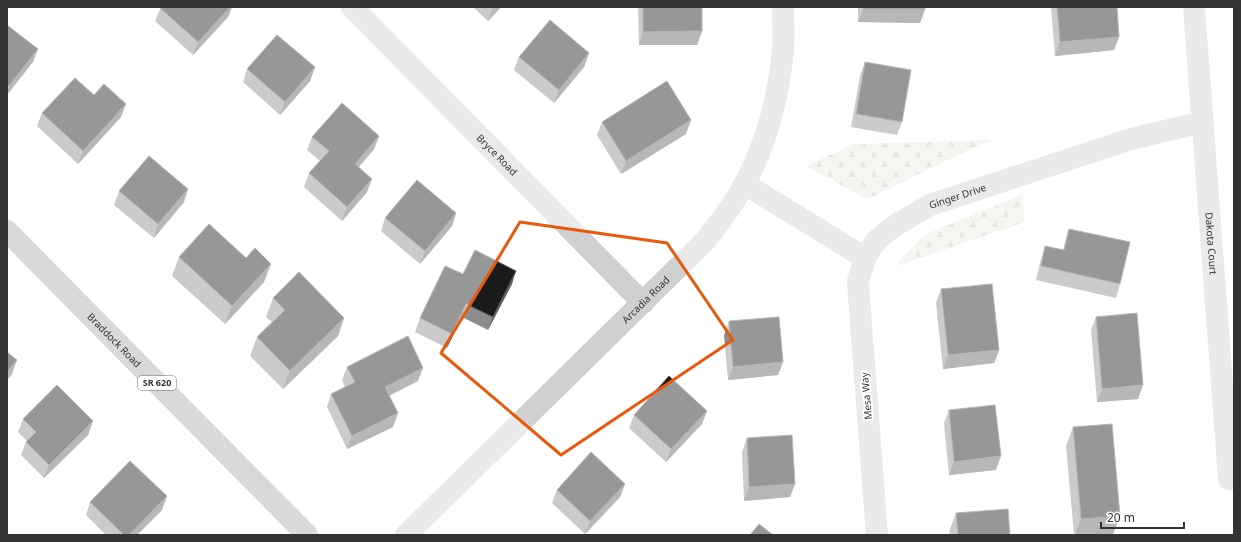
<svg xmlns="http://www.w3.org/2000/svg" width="1241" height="542" font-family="'Noto Sans',sans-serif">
	<defs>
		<pattern id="forest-firs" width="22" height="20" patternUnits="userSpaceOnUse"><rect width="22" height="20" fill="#e6ecdf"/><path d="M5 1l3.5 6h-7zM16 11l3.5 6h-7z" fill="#c6cbc0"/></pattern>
	</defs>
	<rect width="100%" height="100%" fill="#fff"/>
	<g fill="url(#forest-firs)">
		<path d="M992 140 981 144 867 199 806 166 854 144Z"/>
		<path d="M1022 195 1025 222 897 266 899 261 926 234Z"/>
	</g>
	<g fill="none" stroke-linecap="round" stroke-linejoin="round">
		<g stroke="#d0d0d0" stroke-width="22">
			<path id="s1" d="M352 7 643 303"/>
			<path id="s2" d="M1194 7 1229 479"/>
			<path d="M745 184 865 258"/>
			<path id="s3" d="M406 535 705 241C714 229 724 217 732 205 762 159 778 104 783 50 784 36 783 21 783 7"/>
			<path id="s4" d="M877 535 859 298 858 281 865 258 876 241 894 226 930 205 1131 139 1203 122"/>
		</g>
		<path stroke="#ababab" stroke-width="22" id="s5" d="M7 231 307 535"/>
	</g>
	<g fill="#8c8c8c">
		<path d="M161 7H232L228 17 193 55 155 21Z"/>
		<path d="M473 7H501L488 21Z"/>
		<path d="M638 7H702V31L697 45H639Z"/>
		<path d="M858 7H925V9L920 23 858 22Z"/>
		<path d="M1051 7H1117L1114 50 1055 56Z"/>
		<path d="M589 53 584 67 554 103 514 70 519 57Z"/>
		<path d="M865 62 902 122 897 135 851 127 860 76Z"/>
		<path d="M315 67 310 81 280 115 243 82 247 69Z"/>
		<path d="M42 113 121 117 78 164 37 126Z"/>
		<path d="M602 122 686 134 621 174 597 135Z"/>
		<path d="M379 136 374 149 359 167 367 192 342 221 304 187 309 173 320 161 307 150 312 137Z"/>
		<path d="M119 191 184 202 154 238 114 205Z"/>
		<path d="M456 213 452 226 420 264 381 231 385 218Z"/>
		<path d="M1069 229 1120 284 1116 298 1036 280 1041 259 1045 246 1063 250 1065 242Z"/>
		<path d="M179 257 264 282 225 324 172 276Z"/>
		<path d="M463 274 512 284 488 330 462 317 447 348 415 332 420 318Z"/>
		<path d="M941 289 999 350 994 363 943 369 936 303Z"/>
		<path d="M273 298 344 318 338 336 283 389 250 356 257 337 272 322 266 317Z"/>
		<path d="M1096 317 1143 385 1138 399 1097 402 1091 330Z"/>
		<path d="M729 321 783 362 778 375 728 380 724 335Z"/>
		<path d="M347 367 418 381 389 396 393 427 347 449 327 407 331 394 345 387 342 380Z"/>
		<path d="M949 410 996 470 949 475 944 423Z"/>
		<path d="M634 415 702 424 666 462 629 428Z"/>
		<path d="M23 419 93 421 88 435 44 478 21 455 26 442 27 441 18 432Z"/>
		<path d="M1073 427 1120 516 1113 534 1103 535H1074L1066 446Z"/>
		<path d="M747 438 795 484 790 497 744 501 742 452Z"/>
		<path d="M625 484 620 497 585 534 552 503 557 490Z"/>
		<path d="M90 502 162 510 137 535H106L86 515Z"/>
		<path d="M956 513 1010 535H950L949 532Z"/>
	</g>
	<g fill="#5f5f5f">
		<path d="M230 7H232L228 17 193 55 198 42Z"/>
		<path d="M493 7H501L488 21 493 8Z"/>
		<path d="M863 9H925L920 23 858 22Z"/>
		<path d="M702 31 697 45H639L643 32Z"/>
		<path d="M1119 37 1114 50 1055 56 1060 42Z"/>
		<path d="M38 49 33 62 7 95V90L9 86Z"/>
		<path d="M589 53 584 67 554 103 559 90Z"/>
		<path d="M315 67 310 81 280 115 285 102Z"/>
		<path d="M126 104 121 117 78 164 83 151Z"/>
		<path d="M691 120 686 134 621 174 626 161Z"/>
		<path d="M379 136 374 149 350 177 355 164Z"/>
		<path d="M372 179 367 192 342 221 347 207Z"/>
		<path d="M188 189 184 202 154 238 158 224Z"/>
		<path d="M456 213 452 226 420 264 425 251Z"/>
		<path d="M271 264 264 282 225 324 232 306Z"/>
		<path d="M516 271 512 284 488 330 493 317Z"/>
		<path d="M466 304 462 317 447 348 452 334Z"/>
		<path d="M344 318 338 336 283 389 290 371Z"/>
		<path d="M999 350 994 363 943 369 948 355Z"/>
		<path d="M17 360 12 374 7 380V372Z"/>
		<path d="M783 362 778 375 728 380 733 367Z"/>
		<path d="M423 368 418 381 380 400 385 387Z"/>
		<path d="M1143 385 1138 399 1097 402 1102 389Z"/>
		<path d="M707 411 702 424 666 462 671 449Z"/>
		<path d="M398 413 393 427 347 449 352 436Z"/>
		<path d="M93 421 88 435 44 478 49 465Z"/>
		<path d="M1001 456 996 470 949 475 954 462Z"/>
		<path d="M625 484 620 497 585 534 590 521Z"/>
		<path d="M795 484 790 497 744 501 749 487Z"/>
		<path d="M167 496 162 510 137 535H129Z"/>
		<path d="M1120 516 1113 534 1103 535H1075L1081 519Z"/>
	</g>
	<g fill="#1a1a1a" stroke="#5f5f5f">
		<path d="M161 7H230L198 42 160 8Z"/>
		<path d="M643 7H702V31L643 32Z"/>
		<rect x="863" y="7" width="62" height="2"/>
		<path d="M1057 7H1117L1119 37 1060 42Z"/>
		<path d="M550 20 589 53 559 90 519 57Z"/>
		<path d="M7 25 38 49 9 86 7 85Z"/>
		<path d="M277 35 315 67 285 102 247 69Z"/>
		<path d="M865 62 911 70 902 122 856 114Z"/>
		<path d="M75 78 94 95 104 84 126 104 83 151 42 113Z"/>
		<path d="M667 81 691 120 626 161 602 122Z"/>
		<path d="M342 103 379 136 355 164 372 179 347 207 309 173 329 151 312 137Z"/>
		<path d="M149 156 188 189 158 224 119 191Z"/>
		<path d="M417 180 456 213 425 251 385 218Z"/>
		<path d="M209 224 246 258 255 248 271 264 232 306 179 257Z"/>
		<path d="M1069 229 1130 242 1120 284 1041 266 1045 246 1064 250Z"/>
		<path d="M475 250 516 271 493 317 466 304 452 334 420 318 445 266 463 274Z"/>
		<path d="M299 272 344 318 290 371 257 337 285 310 273 298Z"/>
		<path d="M992 284 999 350 948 355 941 289Z"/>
		<path d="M1137 313 1143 385 1102 389 1096 317Z"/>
		<path d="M779 317 783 362 733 367 729 321Z"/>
		<path d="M408 336 423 368 385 387 398 413 352 436 331 394 355 382 347 367Z"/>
		<path d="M7 352 17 360 7 372Z"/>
		<path d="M669 376 707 411 671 449 634 415Z"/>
		<path d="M57 385 93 421 49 465 26 442 36 432 23 419Z"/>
		<path d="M995 405 1001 456 954 462 949 410Z"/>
		<path d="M1112 424 1120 516 1081 519 1073 427Z"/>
		<path d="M792 435 795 484 749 487 747 438Z"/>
		<path d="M591 452 625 484 590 521 557 490Z"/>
		<path d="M130 461 167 496 129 535H124L90 502Z"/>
		<path d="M1008 509 1010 535H958L956 513Z"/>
		<path d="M759 524 773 535H750Z"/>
	</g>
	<path d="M0 0H1241V542H0ZM520 222 667 243 733 340 561 455 441 353Z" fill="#fff" fill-opacity=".55" fill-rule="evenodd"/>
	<path fill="none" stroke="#e8590c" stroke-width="3" stroke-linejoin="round" d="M520 222 667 243 733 340 561 455 441 353Z"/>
	<g text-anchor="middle" stroke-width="4" stroke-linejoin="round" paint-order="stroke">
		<rect fill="#fff" stroke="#707070" stroke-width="1" x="138" y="376" width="38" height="14" rx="3"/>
		<g font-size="9" font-weight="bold" fill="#333">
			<text x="157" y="386">SR 620</text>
		</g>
		<g font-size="10" fill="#333" stroke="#fff">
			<text dy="4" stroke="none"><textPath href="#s1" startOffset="207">Bryce Road</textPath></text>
			<text dy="4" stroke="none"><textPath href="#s4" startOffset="393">Ginger Drive</textPath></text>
			<text dy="4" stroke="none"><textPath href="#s2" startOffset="237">Dakota Court</textPath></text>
			<text dy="4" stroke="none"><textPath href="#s3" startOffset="336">Arcadia Road</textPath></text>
			<text dy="4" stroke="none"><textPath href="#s5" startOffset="153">Braddock Road</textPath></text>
			<text transform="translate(866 396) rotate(-95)" y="4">Mesa Way</text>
		</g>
	</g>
	<rect width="1241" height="542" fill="none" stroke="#333333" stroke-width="16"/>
	<path d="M1101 522v6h83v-6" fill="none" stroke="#333333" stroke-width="2"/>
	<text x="1107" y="522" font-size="12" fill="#333333" stroke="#ffffff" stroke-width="3" paint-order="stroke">20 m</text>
</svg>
